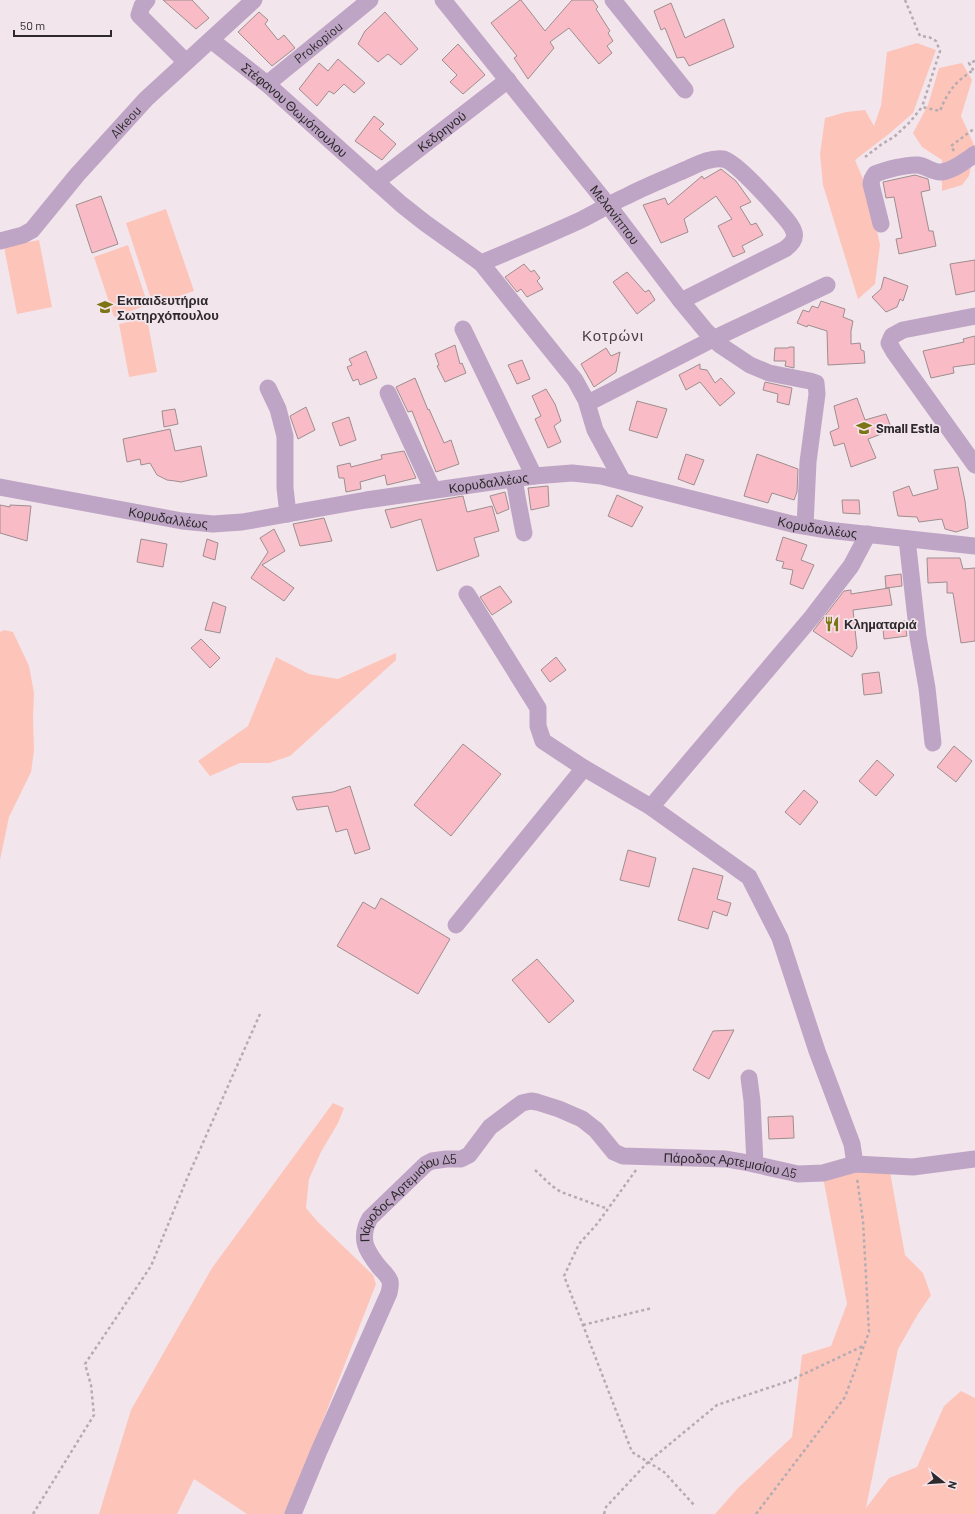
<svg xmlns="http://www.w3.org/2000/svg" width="975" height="1514" font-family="Barlow,sans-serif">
	<rect width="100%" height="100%" fill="#f3e5ec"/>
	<g fill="#fdc5ba">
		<path d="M917 43 936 50 913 113 890 133 855 160 869 193 880 245 875 284 858 299 823 185 820 154 825 118 846 112 865 110 874 126 881 106 887 52Z"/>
		<path d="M962 63 972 80 961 116 975 147 969 176 962 185 942 191V160L922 147 913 133 928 105 939 68Z"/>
		<path d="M166 209 194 291 153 305 126 223Z"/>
		<path d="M39 240 52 307 17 314 4 247Z"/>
		<path d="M128 245 148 305 114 317 94 257Z"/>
		<path d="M147 318 157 372 129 377 119 324Z"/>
		<path d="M4 630 13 632 29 666 34 693 33 718 34 751 31 772 9 817 0 860V632Z"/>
		<path d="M396 653V660L290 756 269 763H240L210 776 198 761 248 726 276 657 309 674 338 679Z"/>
		<path d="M333 1103 344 1108 338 1123 321 1152 309 1179 306 1208 317 1221 373 1275 376 1284 299 1482 288 1514H247L194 1479 177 1514H99L131 1410 212 1268Z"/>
		<path d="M862 1170 890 1172 905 1255 923 1273 931 1295 918 1314 898 1349 866 1508 889 1478 917 1467 944 1406 961 1391 975 1398V1514H715L738 1488 792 1437 802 1355 831 1346 847 1304 823 1177Z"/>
	</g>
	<g fill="#f9bcc6" stroke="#9d8e90">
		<path d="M163 0H192L209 18 196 29Z"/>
		<path d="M520 0H521L545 31 572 0H593L598 7 596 9 610 31 608 33 613 41 607 46 612 53 599 64 569 28 550 42 554 48 528 79 514 58 517 56 491 23Z"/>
		<path d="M671 3 685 38 724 19 734 47 689 66 684 57 677 58 665 28 661 30 654 11Z"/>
		<path d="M259 12 268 20 265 24 278 40 284 35 295 48 272 66 238 32Z"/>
		<path d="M385 12 418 49 401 65 388 54 378 62 358 44 365 31Z"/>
		<path d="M458 44 485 75 463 94 450 82 457 75 442 60Z"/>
		<path d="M338 59 365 83 354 93 344 84 334 94 329 91 317 106 299 89 319 63 328 71Z"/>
		<path d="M374 116 384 124 379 129 396 144 382 160 355 141Z"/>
		<path d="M721 169 736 181 751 202 740 207 751 225 756 223 763 235 742 246 745 252 733 257 718 226 732 219 716 196 684 219 688 232 661 243 643 205 665 198 668 205 702 176 704 179Z"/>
		<path d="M915 175 928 179 930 190 921 192 929 231H933L936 246 899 254 896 239 902 238 894 197 886 198 883 182Z"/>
		<path d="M101 196 118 244 92 253 76 205Z"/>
		<path d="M975 260V291L956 295 950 264Z"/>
		<path d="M524 264 531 272 534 270 540 278 537 281 543 289 527 297 521 289 517 292 505 277Z"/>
		<path d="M627 272 645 292 649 290 655 300 637 314 613 282Z"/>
		<path d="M884 277 908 286 903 301 900 299 897 307 886 312 872 297 881 289Z"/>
		<path d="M821 301 845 309 843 317 853 321 851 331V344L860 343 861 350 864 351 865 363 828 365 827 331 808 325 807 327 797 323 803 310 809 312 812 306 818 308Z"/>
		<path d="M975 336V364L953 367 954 373 931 378 923 351 964 342 963 339Z"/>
		<path d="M455 345 460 364 462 363 466 373 445 382 437 366 439 365 435 354Z"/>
		<path d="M789 347H794V368L785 366 786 361H774L775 348H788Z"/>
		<path d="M606 348 611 356 620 352 616 372 594 387 581 364Z"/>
		<path d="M366 351 377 378 360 385 358 379 353 381 347 367 352 365 349 359Z"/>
		<path d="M522 360 530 379 517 384 508 365Z"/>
		<path d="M700 364V369L707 370 715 383 721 378 735 393 720 406 700 382 686 390 679 375Z"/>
		<path d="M415 378 428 410 429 409 444 443 451 440 459 464 436 472 412 411 408 412 396 387Z"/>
		<path d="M765 382 792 388 789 405 777 402 778 394 763 390Z"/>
		<path d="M546 389 555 404 561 421 554 426 561 442 548 448 535 419 541 416 532 396Z"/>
		<path d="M857 398 865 420 886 414 892 430 868 439 876 458 851 467 844 443 834 446 830 432 839 428 834 406Z"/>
		<path d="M637 401 667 409 657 438 629 430Z"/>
		<path d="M306 407 315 430 298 439 290 416Z"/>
		<path d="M175 409 178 424 164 427 162 411Z"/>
		<path d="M349 417 356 440 340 446 332 423Z"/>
		<path d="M170 429 175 451 201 446 207 476 181 482 175 481 167 480 157 475 150 463 141 465 140 459 127 462 123 439Z"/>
		<path d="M404 451 416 478 387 485 385 475 360 482 361 489 346 492 344 478H339L337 466 350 463 351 467 382 459 381 455Z"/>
		<path d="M686 454 704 460 694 485 678 479Z"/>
		<path d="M757 454 798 469 797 492 794 500 772 493 768 503 744 496Z"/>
		<path d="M958 467 965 501 968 528 956 532 945 529 942 519 919 522 917 517 898 516 893 492 909 486 913 496 938 489 934 470Z"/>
		<path d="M548 486 549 506 531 510 528 488Z"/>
		<path d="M505 492 509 509 497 514 490 496Z"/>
		<path d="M617 495 643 507 632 527 608 516Z"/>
		<path d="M463 496 467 512 492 506 499 531 474 538 479 556 437 571 421 519 391 528 385 510Z"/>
		<path d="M842 500H859L860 514 843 513Z"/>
		<path d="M0 505 10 507V505L31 506 27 541 0 533Z"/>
		<path d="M324 518 332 541 300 546 293 524Z"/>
		<path d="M274 529 285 551 262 565 294 588 284 601 251 578 268 552 260 538Z"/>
		<path d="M783 537 807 545 801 560 814 565 803 589 790 584 793 570 782 568 784 562 776 560Z"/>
		<path d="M141 539 167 544 163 567 137 562Z"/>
		<path d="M207 539 218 543 215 560 203 556Z"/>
		<path d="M927 558H960L963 569 975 568V641L961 643 953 593H947V582L928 583Z"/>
		<path d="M901 574 902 586 886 588 885 576Z"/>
		<path d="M500 586 512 602 492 615 480 597Z"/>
		<path d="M889 588 892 605 853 610 857 648 852 657 813 631 844 591 851 590V594Z"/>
		<path d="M213 602 226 607 220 633 205 630Z"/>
		<path d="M905 621 907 636 884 639 883 629 893 628 892 623Z"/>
		<path d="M201 639 220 658 210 668 191 648Z"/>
		<path d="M556 657 566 670 550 682 541 670Z"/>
		<path d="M879 672 882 693 864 695 862 674Z"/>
		<path d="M463 744 501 774 451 836 414 805Z"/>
		<path d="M954 746 972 761 956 782 937 767Z"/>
		<path d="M877 760 894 775 876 796 859 781Z"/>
		<path d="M350 786 370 849 355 854 347 829 336 832 328 806 297 810 292 797 333 792Z"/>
		<path d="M804 790 818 802 800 825 785 812Z"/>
		<path d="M628 850 656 858 649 887 620 880Z"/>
		<path d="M693 868 723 876 717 899 731 903 727 916 713 911 708 929 678 920Z"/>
		<path d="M381 898 450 939 418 994 337 946 363 902 375 909Z"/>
		<path d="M537 959 574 1001 549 1023 512 980Z"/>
		<path d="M734 1030 709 1079 693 1070 713 1031Z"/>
		<path d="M793 1116 794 1138 769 1139 768 1117Z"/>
	</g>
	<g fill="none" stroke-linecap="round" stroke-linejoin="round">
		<g stroke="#b6abb1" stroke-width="2.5" stroke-dasharray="3 3" stroke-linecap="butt">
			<path d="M905 0 920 36 929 37 936 41 940 51 922 107"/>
			<path d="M975 61 969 63 975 73"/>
			<path d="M954 151 951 146 975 128"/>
			<path d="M865 157 882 144 894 137 910 122 922 107 940 111C948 91 955 82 972 71"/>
			<path d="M535 1170 552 1186 561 1192 608 1209"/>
			<path d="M636 1170 597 1224 579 1244 564 1276 632 1452 664 1472 695 1506"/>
			<path d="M583 1325 652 1308"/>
			<path d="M33 1514 94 1415 91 1385 85 1364 151 1266 186 1181 260 1014"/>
			<path d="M604 1514 606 1507 648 1462 717 1405 789 1381 863 1346"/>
			<path d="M756 1514 845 1397 869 1332 863 1221 857 1178"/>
		</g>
		<g stroke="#bfa5c5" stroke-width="17">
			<path d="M147 0 142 6 139 15 186 62"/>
			<path id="s1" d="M443 0 608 205 681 301 705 330 720 345 750 365 769 373 810 381 816 383 817 394 808 462 805 526"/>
			<path d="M613 0 685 90"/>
			<path id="s2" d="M211 40 267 84 401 204 425 223 481 263 575 380 586 400 595 430 622 480"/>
			<path id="s3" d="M267 84 370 0"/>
			<path id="s4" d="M376 182 508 80"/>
			<path d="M881 224 871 184 872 179 875 174C885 170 907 164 918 165 926 166 933 173 942 172 954 170 965 161 975 154"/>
			<path id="s5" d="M0 241 23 235 32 230 77 175 146 99 254 0"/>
			<path d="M481 263C515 249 548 235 581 220 597 212 611 203 627 196 644 187 662 180 680 172 693 167 708 157 723 159 736 161 776 207 786 219 796 231 799 239 785 249L681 301"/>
			<path d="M975 316 903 330 892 336 889 343 894 352 975 465"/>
			<path d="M463 329 534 476"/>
			<path d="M268 388 278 409 285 436V488L288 514"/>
			<path d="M388 393 433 490"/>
			<path d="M588 403 713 339 827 285"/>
			<path d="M514 479 518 502 524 533"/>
			<path id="s6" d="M0 487 182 521 213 524 242 522 366 500 534 476 572 473 601 476 792 524 827 530 975 546"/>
			<path d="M907 539 918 637 927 688 933 743"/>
			<path d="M467 594 538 708V726L543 741 584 768 651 807 749 877 780 938 817 1051 852 1144 855 1164"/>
			<path d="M651 807 812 617 851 566 868 534"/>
			<path d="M456 925 584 768"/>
			<path d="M749 1078 752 1101 755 1164"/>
			<path id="s7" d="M293 1514 319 1451 389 1293C390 1289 391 1285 390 1281 388 1276 384 1272 380 1268 367 1252 358 1239 370 1218L426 1164 432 1161 446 1159H461L469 1155 490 1127 522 1103 531 1101 537 1102 559 1109 582 1119 596 1130 614 1152 623 1156 726 1159 749 1163 798 1174 823 1173 855 1164 913 1167 975 1159"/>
		</g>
	</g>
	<defs>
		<symbol id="school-bare" viewBox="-9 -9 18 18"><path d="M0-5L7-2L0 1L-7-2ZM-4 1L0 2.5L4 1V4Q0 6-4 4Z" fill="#7d7416" stroke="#f3e5ec" stroke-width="2.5" paint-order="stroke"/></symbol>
		<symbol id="restaurant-bare" viewBox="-9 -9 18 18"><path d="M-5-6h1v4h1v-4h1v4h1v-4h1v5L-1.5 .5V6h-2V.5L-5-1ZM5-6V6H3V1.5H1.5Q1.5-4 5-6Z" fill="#7d7416" stroke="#f3e5ec" stroke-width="2.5" paint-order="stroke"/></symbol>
	</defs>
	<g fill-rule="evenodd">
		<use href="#school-bare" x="94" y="296" width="22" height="22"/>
		<use href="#school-bare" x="853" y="417" width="22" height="22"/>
		<use href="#restaurant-bare" x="821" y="613" width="22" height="22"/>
	</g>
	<g text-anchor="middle" stroke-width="3.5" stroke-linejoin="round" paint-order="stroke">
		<g font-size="13" fill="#2e292c" stroke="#f3e5ec">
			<text dy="5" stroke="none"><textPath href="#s3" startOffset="66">Prokopiou</textPath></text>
			<text dy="5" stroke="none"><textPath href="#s2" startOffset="109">Στέφανου Θωμόπουλου</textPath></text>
			<text dy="5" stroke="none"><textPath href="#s5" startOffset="177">Alkeou</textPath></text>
			<text dy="5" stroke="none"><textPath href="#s4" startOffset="83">Κεδρηνού</textPath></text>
			<text dy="5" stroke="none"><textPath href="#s1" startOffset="275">Μελανίππου</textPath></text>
			<text dy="5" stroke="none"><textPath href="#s6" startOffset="495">Κορυδαλλέως</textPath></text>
			<text dy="5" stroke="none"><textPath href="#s6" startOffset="171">Κορυδαλλέως</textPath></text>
			<text dy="5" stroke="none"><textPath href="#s6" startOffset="831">Κορυδαλλέως</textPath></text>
			<text dy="5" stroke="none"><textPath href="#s7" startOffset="750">Πάροδος Αρτεμισίου Δ5</textPath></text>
			<text dy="5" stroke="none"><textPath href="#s7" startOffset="367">Πάροδος Αρτεμισίου Δ5</textPath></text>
		</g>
		<g font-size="13" font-weight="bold" fill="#2e292c" stroke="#f3e5ec" text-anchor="start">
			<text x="117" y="305">Εκπαιδευτήρια<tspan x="117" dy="15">Σωτηρχόπουλου</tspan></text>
			<text x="876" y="433">Small Estia</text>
			<text x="844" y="629">Κληματαριά</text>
		</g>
		<g font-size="15" letter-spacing="1" fill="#4a3e44" stroke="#f3e5ec">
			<text x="613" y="341">Κοτρώνι</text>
		</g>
	</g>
	<g transform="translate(943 1482) rotate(107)" stroke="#f3e5ec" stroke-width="3" paint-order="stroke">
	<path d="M0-3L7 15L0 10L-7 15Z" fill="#2e292c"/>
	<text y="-6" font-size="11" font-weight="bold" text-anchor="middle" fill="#2e292c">N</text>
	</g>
	<path d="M14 30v6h97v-6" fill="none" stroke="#2e292c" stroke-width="2"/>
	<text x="20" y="30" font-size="12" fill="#2e292c" stroke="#f3e5ec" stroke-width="3" paint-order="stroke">50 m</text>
</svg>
